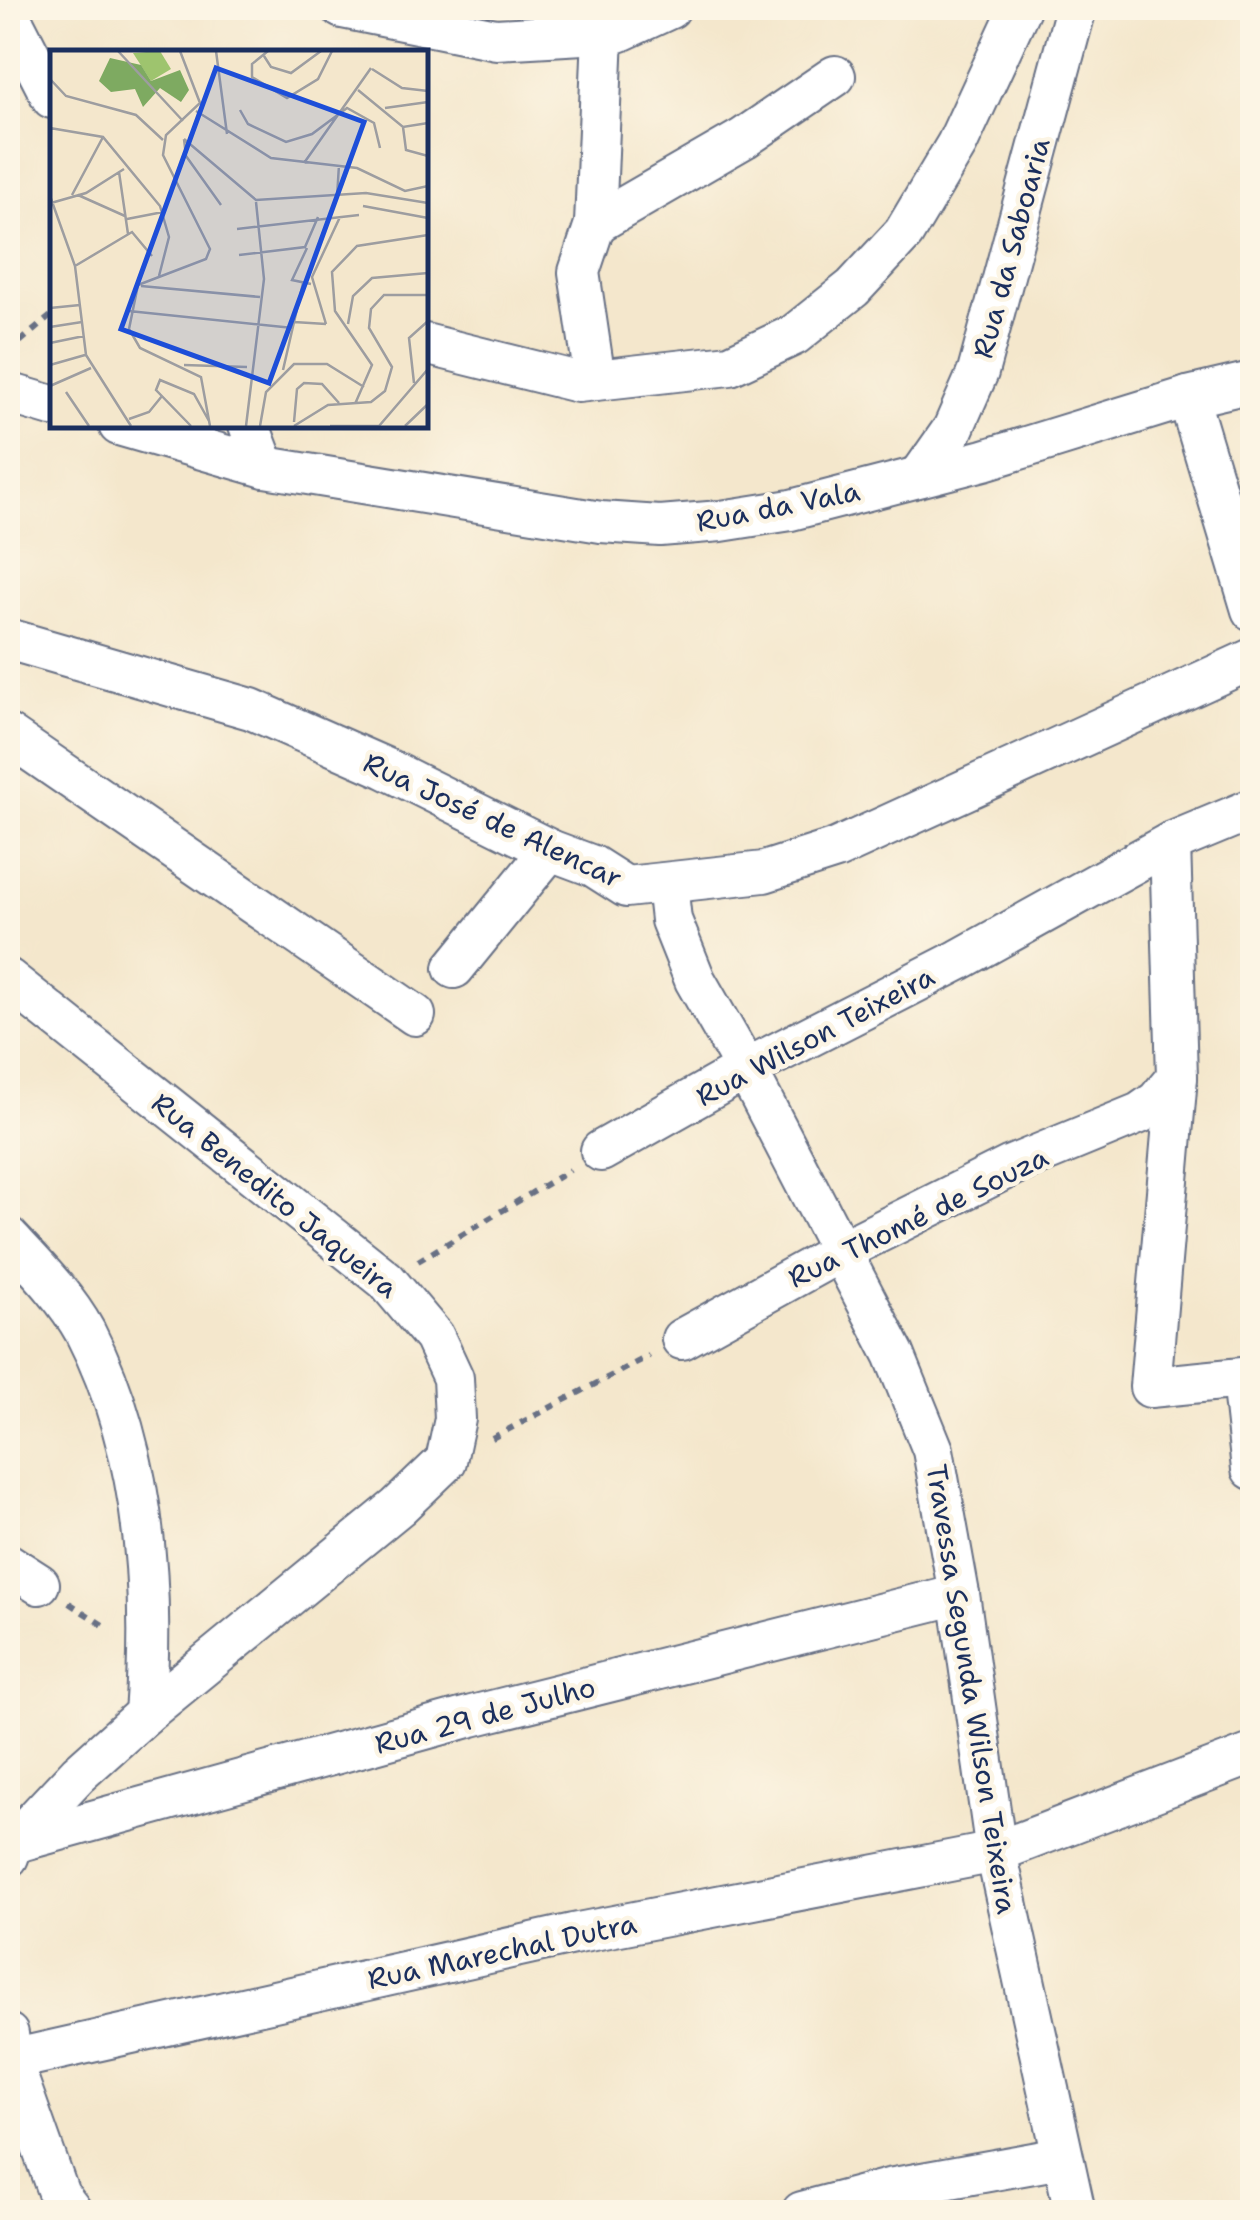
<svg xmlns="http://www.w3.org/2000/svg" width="1260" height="2220" font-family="'Shantell Sans',sans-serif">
	<rect width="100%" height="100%" fill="#fcf5e5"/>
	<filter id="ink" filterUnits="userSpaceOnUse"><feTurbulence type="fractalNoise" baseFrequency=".01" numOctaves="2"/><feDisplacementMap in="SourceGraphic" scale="20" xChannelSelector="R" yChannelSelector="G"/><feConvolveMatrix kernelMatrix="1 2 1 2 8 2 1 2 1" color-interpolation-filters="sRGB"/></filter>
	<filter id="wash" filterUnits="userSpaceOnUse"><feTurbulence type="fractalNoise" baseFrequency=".0048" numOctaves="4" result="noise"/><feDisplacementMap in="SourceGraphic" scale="40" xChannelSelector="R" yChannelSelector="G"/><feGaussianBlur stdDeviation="2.25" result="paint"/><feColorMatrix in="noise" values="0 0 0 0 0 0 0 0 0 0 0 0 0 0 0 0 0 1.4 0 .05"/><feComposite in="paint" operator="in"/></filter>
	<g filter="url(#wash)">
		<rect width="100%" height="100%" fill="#f4e7cc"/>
	</g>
	<g filter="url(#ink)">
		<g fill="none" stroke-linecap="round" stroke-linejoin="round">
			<defs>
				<g id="minor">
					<path d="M342 8 496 39 618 32 670 8"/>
					<path d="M8 12 52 98"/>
					<path d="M603 34 595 224 744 138 835 76"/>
					<path d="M425 344 578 382 730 365 794 335 853 288 904 233 957 144 1020 8"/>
					<path d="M595 380 579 272 595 224"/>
					<path d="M8 393 52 406"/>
					<path d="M1188 397 1252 610"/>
					<path d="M119 425 265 467 601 522 660 526 721 521 791 510 984 460 1188 397 1252 382"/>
					<path d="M249 425 265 467"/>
					<path d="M920 476 953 429 978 372 1076 8"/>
					<path d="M8 639 251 709 385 768 550 850 593 866 626 887 764 872 836 849 1252 659"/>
					<path d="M8 735 415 1015"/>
					<path d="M667 884 671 920 695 980 746 1069 894 1354 933 1450 959 1594 996 1852 1075 2212"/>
					<path d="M454 968 550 850"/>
					<path d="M8 979 386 1280 434 1337 453 1378 455 1419 446 1461 398 1507 145 1714 78 1774 13 1843 8 1857"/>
					<path d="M1177 1077 1150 1387 1252 1377"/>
					<path d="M601 1151 746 1069 959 960 1170 843 1252 809"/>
					<path d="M8 1237C35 1266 66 1297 85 1332 145 1449 155 1584 145 1714"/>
					<path d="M682 1339 841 1251 1011 1166 1140 1113 1157 1101 1177 1077 1170 843"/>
					<path d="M1242 1379 1252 1469"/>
					<path d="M8 1564 39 1584"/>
					<path d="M13 1843 472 1716 959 1594"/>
					<path d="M8 2034 11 2060 59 2195 72 2212"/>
					<path d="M11 2060 573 1934 996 1852 1252 1754"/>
					<path d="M802 2212 889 2189 1061 2158"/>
				</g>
			</defs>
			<use href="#minor" stroke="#676f84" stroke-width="44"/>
			<g stroke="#676f84" stroke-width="6" stroke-dasharray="8 8" stroke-linecap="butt">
				<path d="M8 352 52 315"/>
				<path d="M418 1261 570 1170"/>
				<path d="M492 1438 649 1356"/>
				<path d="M69 1603 109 1629"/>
			</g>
			<use href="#minor" stroke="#fff" stroke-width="40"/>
		</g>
	</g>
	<g text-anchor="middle" stroke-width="9" stroke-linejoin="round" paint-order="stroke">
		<g font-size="28" fill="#1b2f5e" stroke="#fcf5e5">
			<text transform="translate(1011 248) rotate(-75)" y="10">Rua da Saboaria</text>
			<text transform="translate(778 506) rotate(-11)" y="10">Rua da Vala</text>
			<text transform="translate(493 820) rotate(25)" y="10">Rua José de Alencar</text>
			<text transform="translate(815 1036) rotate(-28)" y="10">Rua Wilson Teixeira</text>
			<text transform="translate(275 1195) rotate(39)" y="10">Rua Benedito Jaqueira</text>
			<text transform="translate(918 1217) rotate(-26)" y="10">Rua Thomé de Souza</text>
			<text transform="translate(972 1689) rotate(81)" y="10">Travessa Segunda Wilson Teixeira</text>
			<text transform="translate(485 1715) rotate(-15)" y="10">Rua 29 de Julho</text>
			<text transform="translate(502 1951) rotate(-12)" y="10">Rua Marechal Dutra</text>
		</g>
	</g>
	<g transform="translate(50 50)">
		<rect width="378" height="378" fill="#f4e7cc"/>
		<path d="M110 1 121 19 101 31 83 3Z" fill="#9ec46e"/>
		<path d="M60 8 91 15 101 31 130 20 139 40 131 52 110 38 93 57 85 39 61 42 49 31Z" fill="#7eaa61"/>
		<path fill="none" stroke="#9d9da0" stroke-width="2.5" d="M68 1 133 71M130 1 150 53 116 85 113 105 160 199 156 209 88 235 79 279 90 298 151 327 160 376M166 1 177 84M218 1 202 14V27L237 48 268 29 282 1M214 6 221 17 241 23 271 1M322 19 352 38 378 41M0 29 16 46 86 65 113 90M308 40 353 77 378 73M335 58 378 52M190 60 198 74 236 92 262 84 297 58 324 73 330 98M146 61 221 108 307 118 355 141 378 136M353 77 356 100 378 106M0 78 53 87 110 156 119 187 109 226M134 89 206 150 316 143 378 153M134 89 136 106 171 155M254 113 321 18M69 122 78 184M0 123 1 78M22 145 53 87M28 145 75 166M0 146 25 216 36 305 81 376M287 147 289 115M1 153 36 143 74 119M313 156 378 168M77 169 113 162M187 179 309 165M257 198 242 230 261 234M189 205 255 197 268 167M25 216 82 182 102 206M91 236 210 247M0 258 30 255M79 261 243 278M244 272 276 274M276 274 262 227 290 167M298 274 303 246 322 228 378 223M0 277 32 272M0 293 34 286M0 315 35 305M134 315 197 317M233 320 253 233M364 333 359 288 378 271M0 336 41 318M16 342 39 376M305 354 322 315 285 261 282 222 307 196 378 185M79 369 99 362 112 346M244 372 247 339 254 333 272 334 289 353M141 376 106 340 110 330 144 344 159 371M196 376 214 229 206 152M210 376 216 342 244 314H277L314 337M244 376 278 355 321 352 335 341 342 317 319 278 321 259 334 245H378M280 376H329L378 319M355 376 378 354"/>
		<path fill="#1d4ed8" fill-opacity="0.15" stroke="#1d4ed8" stroke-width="5" d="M166 18 314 72 219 333 71 279Z"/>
		<rect width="378" height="378" fill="none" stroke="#1b2f5e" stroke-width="5"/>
	</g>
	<rect width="1260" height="2220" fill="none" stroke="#fcf5e5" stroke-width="40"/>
</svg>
